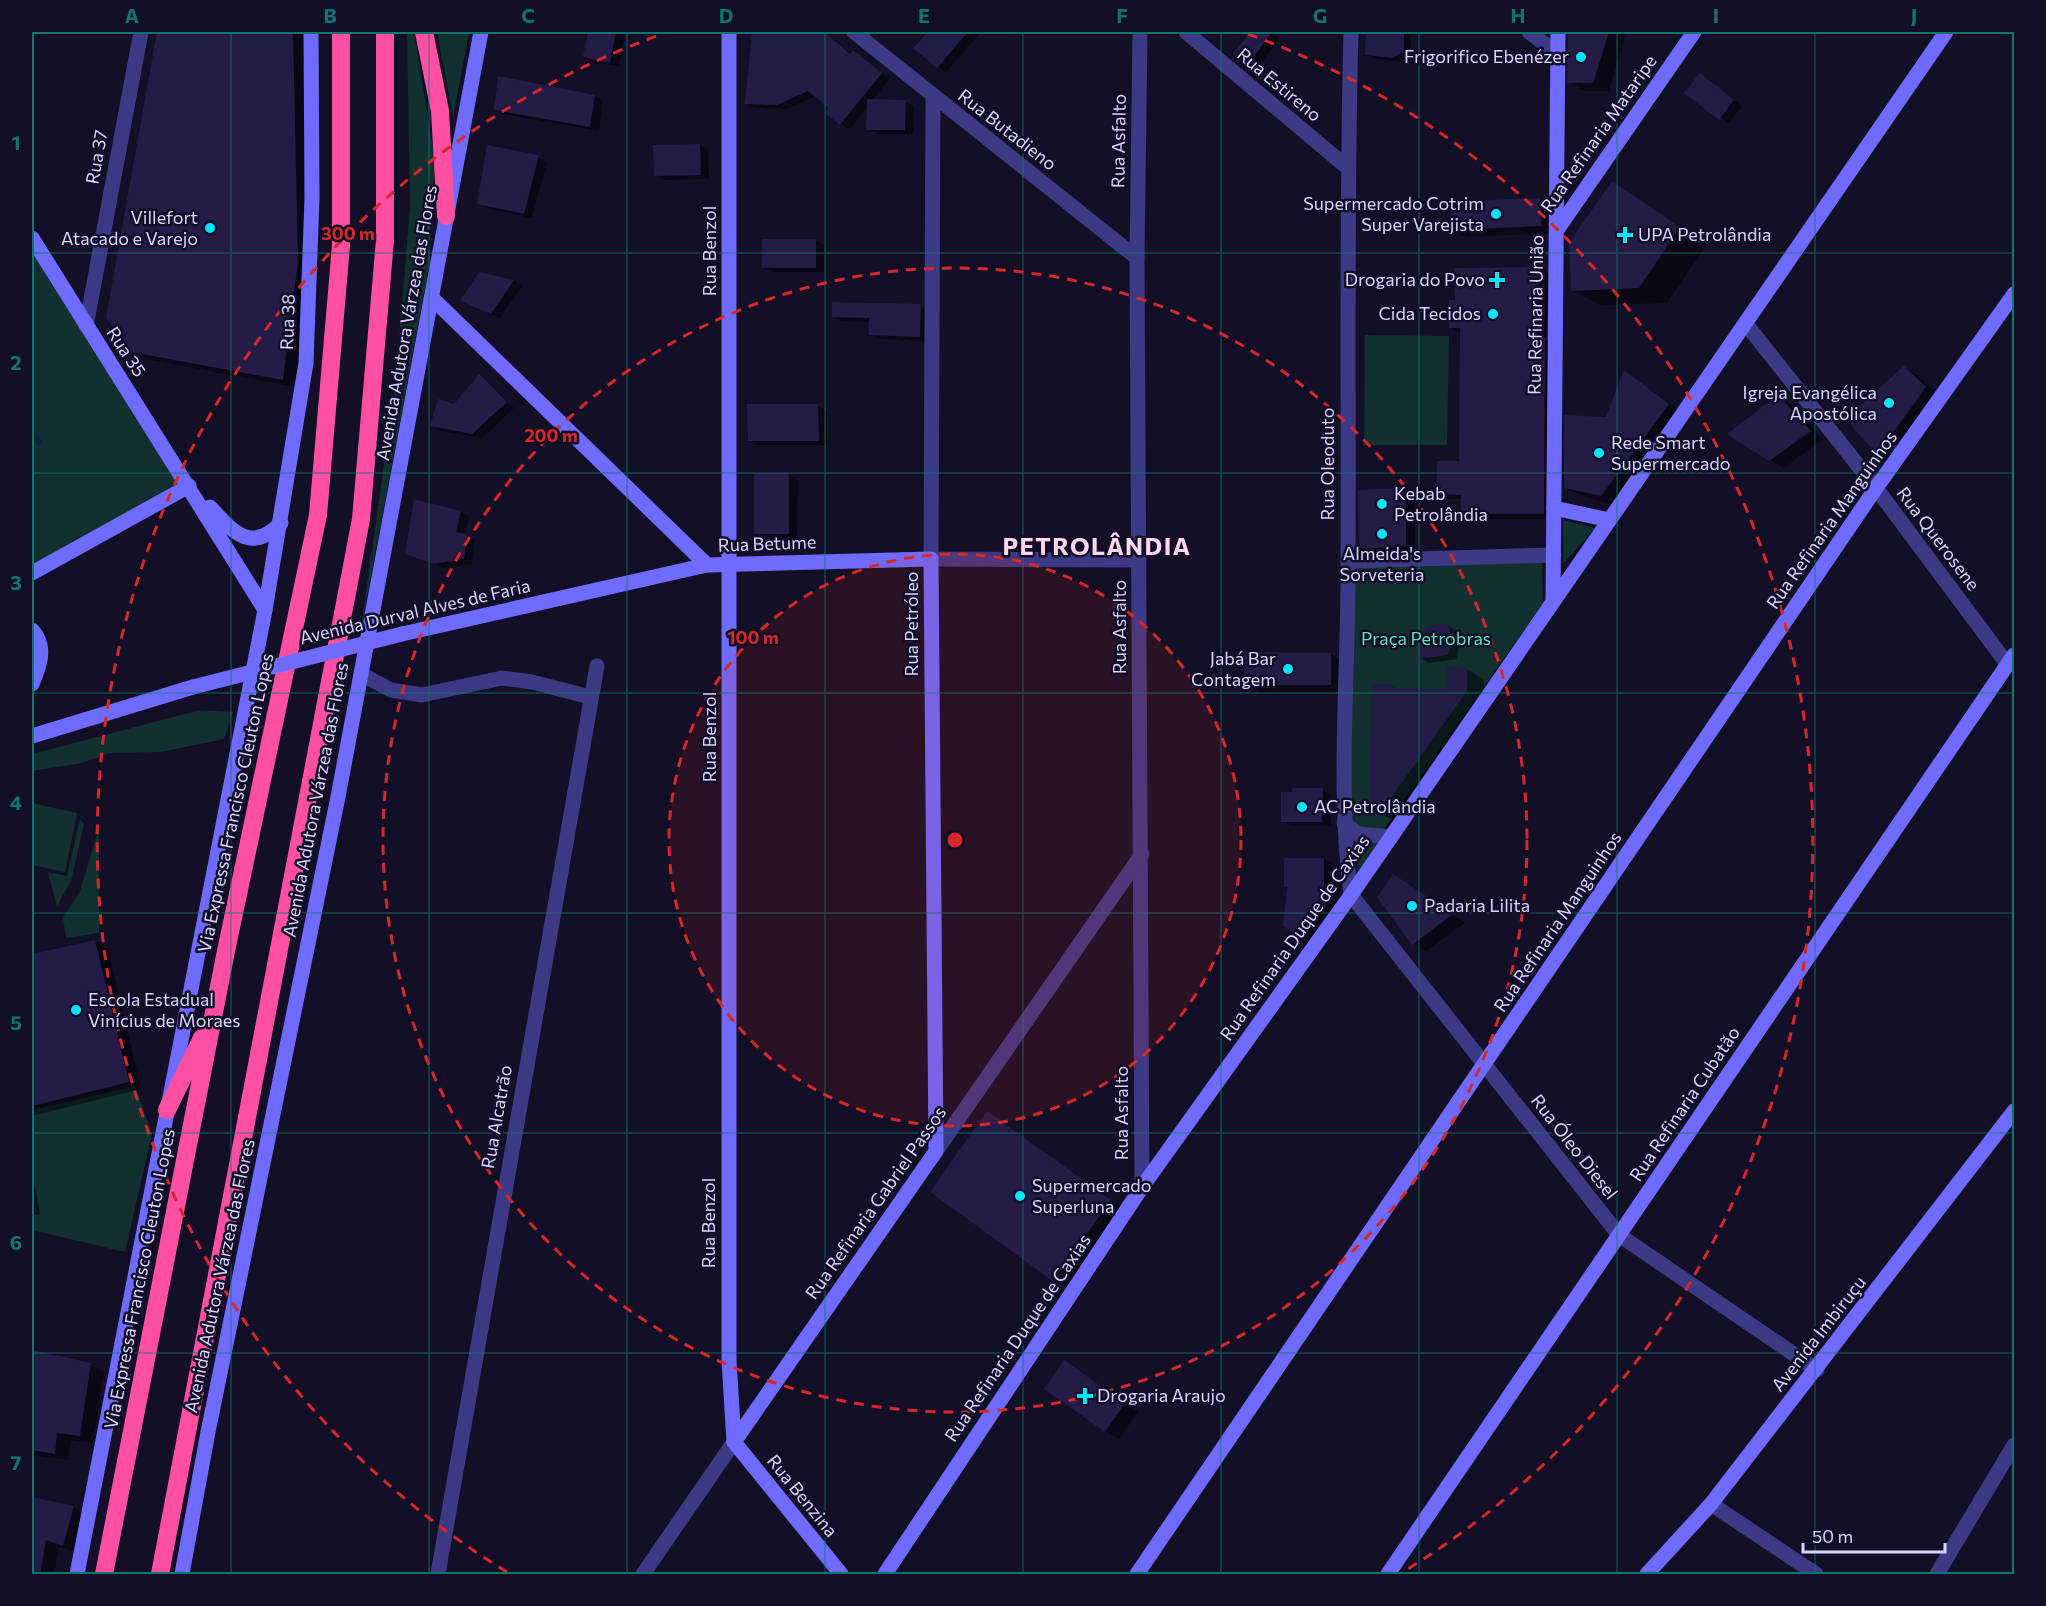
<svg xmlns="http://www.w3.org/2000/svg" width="2046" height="1606" font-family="Commissioner,sans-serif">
	<rect width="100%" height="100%" fill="#130f26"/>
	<g fill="#12302f">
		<path d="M407 32H414L435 161 428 272 360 634 395 388 410 208Z"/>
		<path d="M437 32H469L453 118Z"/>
		<path d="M32 245 178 483 32 566Z"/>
		<path d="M1365 335 1449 336 1447 445H1364Z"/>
		<path d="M1563 520 1595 528 1563 564Z"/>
		<path d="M1542 563 1543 603 1383 830H1362L1349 821 1352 564Z"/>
		<path d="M200 710 233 712 224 739 161 752 109 753 82 763 32 771V754Z"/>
		<path d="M32 803 77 813 65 872 32 865Z"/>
		<path d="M80 819 84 824 71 881 57 906 48 872 67 876Z"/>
		<path d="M99 828V933L66 938 63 918 80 891Z"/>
		<path d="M1354 837 1378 841 1359 876Z"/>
		<path d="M135 1086 152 1134 125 1252 32 1230V1214H36L32 1188V1110Z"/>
	</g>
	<g fill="#0007">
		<path d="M158 32H306L311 269 296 387 146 359 132 351 108 318Z"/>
		<path d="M589 32H625L619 66 593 62 584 57Z"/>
		<path d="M754 32H826L851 54 853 52 862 57 889 79 872 101H905L914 106 913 134H877L868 129 869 105 850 129 841 124 831 108 816 96 787 109 755 108 747 103 755 41Z"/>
		<path d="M930 32H981L946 72 916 48Z"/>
		<path d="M1252 32H1272L1280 37 1256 70 1235 53Z"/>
		<path d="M1367 32H1410L1412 56 1402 62 1375 59 1367 54Z"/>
		<path d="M1569 32H1626L1609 91H1585L1569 82Z"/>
		<path d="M1700 75 1742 106 1729 123 1686 93Z"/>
		<path d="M594 96 603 101 599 131 504 114 496 109Z"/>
		<path d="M700 145 708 150 709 179 664 180 656 175Z"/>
		<path d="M488 147 539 157 547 162 532 218 487 208 479 203Z"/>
		<path d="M1613 183 1707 244 1667 303 1600 305 1572 290Z"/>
		<path d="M1539 199 1553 207 1554 233 1466 237 1453 229Z"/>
		<path d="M815 240 824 245V272H772L763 267Z"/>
		<path d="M1540 268 1549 274 1546 340 1554 344 1553 519H1472L1462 513V499H1448L1439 493 1461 463 1460 333 1450 327 1456 302Z"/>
		<path d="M479 274 514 281 522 286 500 318 471 305Z"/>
		<path d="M920 306 929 311 928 341 879 339 870 334 871 322 842 321 833 316Z"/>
		<path d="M1905 368 1918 376 1938 396 1891 461 1878 454Z"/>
		<path d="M1624 372 1687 415 1620 506 1584 497 1565 487 1607 419Z"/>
		<path d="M480 376 514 408 482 438 441 431 432 426 454 406Z"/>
		<path d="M1778 397 1791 405 1823 439 1784 468 1770 460Z"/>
		<path d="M818 405 827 411V445H758L749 440Z"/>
		<path d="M789 475 798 480 797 538H764L755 533Z"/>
		<path d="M1406 489 1415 494V550L1369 554 1360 549 1359 492Z"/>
		<path d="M415 501 461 512 469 517 465 534 475 540 472 564 444 568 406 553Z"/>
		<path d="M1448 626 1457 631 1459 642 1457 659 1429 663 1421 658Z"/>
		<path d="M1331 654 1344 662 1345 692H1259L1246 684Z"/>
		<path d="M1467 669 1484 679V702L1401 818H1388L1371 808 1391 686 1398 690 1449 691Z"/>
		<path d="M1322 790 1331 795V826H1291L1282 821Z"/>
		<path d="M1324 859 1332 864 1333 895 1335 896 1333 910 1310 941 1285 926Z"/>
		<path d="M1406 884 1465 923 1426 951 1413 943Z"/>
		<path d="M95 941 108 949 141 1089 32 1116V955Z"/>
		<path d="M988 1113 1128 1212 1072 1290 932 1191Z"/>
		<path d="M32 1172 40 1214 32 1216Z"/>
		<path d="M32 1351 90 1364 104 1372 93 1443 71 1440 68 1460 32 1455Z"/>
		<path d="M1078 1370 1138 1412 1119 1439 1106 1431Z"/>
		<path d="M32 1499 74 1507 87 1515 77 1552 59 1547 54 1574H32Z"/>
	</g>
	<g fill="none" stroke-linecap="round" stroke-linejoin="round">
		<path stroke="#0c2248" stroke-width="6" d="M32 432 39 442"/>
	</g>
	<g fill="#241b47">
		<path d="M157 32H293L298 261 283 380 131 352 106 318Z"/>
		<path d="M588 32H616L610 63 583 57Z"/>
		<path d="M752 32H825L850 54 853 50 882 73 840 125 825 113 829 108 808 91 777 105 745 104Z"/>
		<path d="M928 32H968L937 68 913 48Z"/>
		<path d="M1250 32H1272L1247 66 1233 54Z"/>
		<path d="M1366 32H1404V51L1393 58 1365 55Z"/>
		<path d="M1568 32H1609L1593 83H1567Z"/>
		<path d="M1700 73 1734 100 1719 120 1684 93Z"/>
		<path d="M498 76 595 95 590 127 494 110Z"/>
		<path d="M867 99 906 100 905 130H866Z"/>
		<path d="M700 144 701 175 654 176 653 145Z"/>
		<path d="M487 145 539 155 524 214 477 204Z"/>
		<path d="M1612 181 1680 227 1639 288 1571 291 1569 243Z"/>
		<path d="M1540 198 1541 226 1451 230 1450 202Z"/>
		<rect x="762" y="239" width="54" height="29"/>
		<path d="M1540 267 1537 337H1545L1544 514H1461V495L1437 494V461H1459L1460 328H1449V300H1455L1454 268Z"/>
		<path d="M479 272 514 280 491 314 460 301Z"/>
		<path d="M832 302 921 304 920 337 869 335V318L832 317Z"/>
		<path d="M1904 366 1926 387 1877 455 1846 419Z"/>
		<path d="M1624 370 1669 404 1601 496 1564 488V415L1606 417Z"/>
		<path d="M479 374 507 402 472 434 430 426 438 399 454 404Z"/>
		<path d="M1778 395 1811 431 1769 461 1727 434Z"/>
		<path d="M747 404H818L819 441H748Z"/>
		<rect x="754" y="473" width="35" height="61"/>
		<path d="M1406 488V546L1359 549 1358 490Z"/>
		<path d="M414 499 461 511 456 532 467 534 464 559 434 564 405 554Z"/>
		<path d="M1442 623 1448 625 1451 637 1448 655 1419 659 1421 635 1425 629Z"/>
		<path d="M1244 652 1331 653V685H1244Z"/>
		<path d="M1447 667 1467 668V691L1383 809H1369L1372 684H1391L1393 688 1447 689Z"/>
		<path d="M1292 788H1323L1322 822H1281V792H1292Z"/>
		<path d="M1284 858H1324V890H1327L1325 905 1300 937 1283 926 1287 887H1284Z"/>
		<path d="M1393 874 1453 914 1412 945 1377 897Z"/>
		<path d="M95 940 129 1082 32 1106V954Z"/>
		<path d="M987 1111 1111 1200 1053 1281 930 1192Z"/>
		<path d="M32 1350 91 1363 80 1436 57 1433 55 1454 32 1450Z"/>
		<path d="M1064 1360 1125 1403 1105 1432 1044 1389Z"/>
		<path d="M32 1497 74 1506 63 1546 46 1540 40 1574H32Z"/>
	</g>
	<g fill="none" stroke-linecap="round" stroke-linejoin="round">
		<g stroke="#3d3a85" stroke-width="15">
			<path d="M854 32 1137 258"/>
			<path d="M1140 32 1137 258 1142 1187"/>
			<path d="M1186 32 1348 168"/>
			<path d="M1351 32C1346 217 1349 402 1348 588 1347 690 1338 794 1351 895L1619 1235 1817 1370"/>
			<path d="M1529 32 1558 54"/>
			<path d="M933 97 931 559 1139 560"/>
			<path d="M1746 324 1876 488 2008 665"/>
			<path d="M86 326 141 32"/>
			<path d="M1348 561 1554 555"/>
			<path d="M361 674 391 690 422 695 502 678 532 682 590 697"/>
			<path d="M1344 823 1358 834 1391 837"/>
			<path d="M936 1151 1142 854"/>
			<path d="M1711 1504 1816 1574"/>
			<path d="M438 1574 597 666"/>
			<path d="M643 1574 734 1442"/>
			<path d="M1937 1574 2014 1445"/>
		</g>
		<g stroke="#6f6bff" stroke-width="15">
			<path d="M729 32V1361L734 1442"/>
			<path d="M1557 230 1694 32"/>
			<path d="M32 238 265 610"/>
			<path d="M433 299 707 565"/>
			<path d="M210 507C233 532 251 554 281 523"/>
			<path d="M1554 508 1609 520"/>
			<path d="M32 573 189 486"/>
			<path d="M1553 599 1558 32"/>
			<path d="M32 630C47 647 40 665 32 684"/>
			<path d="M402 634 707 565 931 559 936 1151 734 1442"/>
			<path d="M32 736 193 687"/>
			<path d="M734 1442 841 1574"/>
			<path d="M77 1574 265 610 306 363 312 198 311 32"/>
			<path d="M182 1574 208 1432 338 797 481 32"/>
			<path d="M885 1574 1142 1187 1351 895 1946 32"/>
			<path d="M1137 1574 1876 488 2014 294"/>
			<path d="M1388 1574 2014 655"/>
			<path d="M1647 1574 1711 1504 2014 1111"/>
		</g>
		<g stroke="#ff4fa3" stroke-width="18">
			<path d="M424 32 440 111 446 216"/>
			<path d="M167 1110 202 1038"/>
			<path d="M104 1574 226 951 318 515 341 245V32"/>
			<path d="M160 1574 361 519 385 240V32"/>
		</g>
		<path stroke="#6f6bff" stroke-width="15" d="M193 687 402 634"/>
	</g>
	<path fill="none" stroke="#0f766e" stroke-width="1.5" stroke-opacity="0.55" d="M231 32V1574M429 32V1574M627 32V1574M825 32V1574M1023 32V1574M1221 32V1574M1419 32V1574M1617 32V1574M1815 32V1574M32 253H2014M32 473H2014M32 693H2014M32 913H2014M32 1133H2014M32 1353H2014"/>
	<circle cx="955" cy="840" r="286" fill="#d62828" fill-opacity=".12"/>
	<g fill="none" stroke="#d62828" stroke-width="3" stroke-dasharray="10 8">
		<circle cx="955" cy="840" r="286"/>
		<circle cx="955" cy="840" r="572"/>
		<path d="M507 1572A858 858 0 0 1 662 34M1248 34A858 858 0 0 1 1403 1572"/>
	</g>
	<g fill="#00e5ff" stroke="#130f26" stroke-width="2">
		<circle cx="1581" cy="57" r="6"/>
		<circle cx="1496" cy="214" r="6"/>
		<circle cx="210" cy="228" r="6"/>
		<path d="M1622 226h6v6h6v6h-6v6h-6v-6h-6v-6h6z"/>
		<path d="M1494 271h6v6h6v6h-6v6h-6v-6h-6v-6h6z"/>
		<circle cx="1493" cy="314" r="6"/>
		<circle cx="1889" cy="403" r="6"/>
		<circle cx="1599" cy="453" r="6"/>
		<circle cx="1382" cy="504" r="6"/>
		<circle cx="1382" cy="534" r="6"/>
		<circle cx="1288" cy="669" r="6"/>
		<circle cx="1302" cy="807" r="6"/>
		<circle cx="1412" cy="906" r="6"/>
		<circle cx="76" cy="1010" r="6"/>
		<circle cx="1020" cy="1196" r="6"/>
		<path d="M1082 1387h6v6h6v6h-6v6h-6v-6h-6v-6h6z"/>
	</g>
	<g text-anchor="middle" stroke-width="5" stroke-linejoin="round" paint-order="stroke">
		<g font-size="18" fill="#d9d4ff" stroke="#130f26" text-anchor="start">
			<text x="1569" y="63" text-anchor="end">Frigorifico Ebenézer</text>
			<text x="1484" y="210" text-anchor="end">Supermercado Cotrim<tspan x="1484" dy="21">Super Varejista</tspan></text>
			<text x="198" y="224" text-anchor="end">Villefort<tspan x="198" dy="21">Atacado e Varejo</tspan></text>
			<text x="1638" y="241">UPA Petrolândia</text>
			<text x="1485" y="286" text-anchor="end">Drogaria do Povo</text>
			<text x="1481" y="320" text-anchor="end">Cida Tecidos</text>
			<text x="1877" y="399" text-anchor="end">Igreja Evangélica<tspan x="1877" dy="21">Apostólica</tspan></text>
			<text x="1611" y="449">Rede Smart<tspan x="1611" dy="21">Supermercado</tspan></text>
			<text x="1394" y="500">Kebab<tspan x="1394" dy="21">Petrolândia</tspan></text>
			<text x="1382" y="560" text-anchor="middle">Almeida's<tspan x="1382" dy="21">Sorveteria</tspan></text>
			<text x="1276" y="665" text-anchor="end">Jabá Bar<tspan x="1276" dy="21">Contagem</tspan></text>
			<text x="1314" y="813">AC Petrolândia</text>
			<text x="1424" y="912">Padaria Lilita</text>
			<text x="88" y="1006">Escola Estadual<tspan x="88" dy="21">Vinícius de Moraes</tspan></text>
			<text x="1032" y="1192">Supermercado<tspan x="1032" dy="21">Superluna</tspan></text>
			<text x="1097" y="1402">Drogaria Araujo</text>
		</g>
		<g font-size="18" fill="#d9d4ff" stroke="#130f26">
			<text transform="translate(1279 85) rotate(40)" y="6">Rua Estireno</text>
			<text transform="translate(1007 130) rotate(38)" y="6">Rua Butadieno</text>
			<text transform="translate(1599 134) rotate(-55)" y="6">Rua Refinaria Mataripe</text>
			<text transform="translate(1119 141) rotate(-89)" y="6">Rua Asfalto</text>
			<text transform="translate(97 157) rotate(-80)" y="6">Rua 37</text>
			<text transform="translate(710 251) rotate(-90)" y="6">Rua Benzol</text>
			<text transform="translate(1536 315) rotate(-89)" y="6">Rua Refinaria União</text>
			<text transform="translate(288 322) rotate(-88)" y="6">Rua 38</text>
			<text transform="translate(407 323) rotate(-80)" y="6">Avenida Adutora Várzea das Flores</text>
			<text transform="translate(126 352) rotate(57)" y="6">Rua 35</text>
			<text transform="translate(1328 464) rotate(-90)" y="6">Rua Oleoduto</text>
			<text transform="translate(1832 520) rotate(-55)" y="6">Rua Refinaria Manguinhos</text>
			<text transform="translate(1938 539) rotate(53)" y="6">Rua Querosene</text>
			<text transform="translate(767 544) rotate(-2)" y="6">Rua Betume</text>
			<text transform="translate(415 612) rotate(-13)" y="6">Avenida Durval Alves de Faria</text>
			<text transform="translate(912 624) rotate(-90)" y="6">Rua Petróleo</text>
			<text transform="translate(1120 627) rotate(-90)" y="6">Rua Asfalto</text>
			<text transform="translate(710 737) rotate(-90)" y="6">Rua Benzol</text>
			<text transform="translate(316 800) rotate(-79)" y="6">Avenida Adutora Várzea das Flores</text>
			<text transform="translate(236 803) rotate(-78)" y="6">Via Expressa Francisco Cleuton Lopes</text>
			<text transform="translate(1558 922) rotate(-56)" y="6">Rua Refinaria Manguinhos</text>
			<text transform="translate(1295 938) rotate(-55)" y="6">Rua Refinaria Duque de Caxias</text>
			<text transform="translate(1685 1104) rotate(-56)" y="6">Rua Refinaria Cubatão</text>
			<text transform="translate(1122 1113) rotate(-90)" y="6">Rua Asfalto</text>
			<text transform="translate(497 1117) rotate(-80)" y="6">Rua Alcatrão</text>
			<text transform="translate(1574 1147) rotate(52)" y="6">Rua Óleo Diesel</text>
			<text transform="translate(876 1203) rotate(-55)" y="6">Rua Refinaria Gabriel Passos</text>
			<text transform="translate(709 1223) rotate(-90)" y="6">Rua Benzol</text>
			<text transform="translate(220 1276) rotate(-78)" y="6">Avenida Adutora Várzea das Flores</text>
			<text transform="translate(140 1279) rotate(-79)" y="6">Via Expressa Francisco Cleuton Lopes</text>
			<text transform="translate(1819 1334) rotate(-52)" y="6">Avenida Imbiruçu</text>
			<text transform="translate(1018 1338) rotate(-56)" y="6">Rua Refinaria Duque de Caxias</text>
			<text transform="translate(802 1496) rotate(51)" y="6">Rua Benzina</text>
		</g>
		<g font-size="18" fill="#5fe0c0" stroke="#130f26">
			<text x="1426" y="645">Praça Petrobras</text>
		</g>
		<g font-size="24" font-weight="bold" letter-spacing="1.5" fill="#ffd6f0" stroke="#130f26">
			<text x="1097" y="555">PETROLÂNDIA</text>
		</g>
	</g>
	<circle cx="955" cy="840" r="9" fill="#d62828" stroke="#130f26" stroke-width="3"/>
	<g font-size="18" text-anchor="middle" font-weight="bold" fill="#d62828" stroke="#130f26" stroke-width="5" stroke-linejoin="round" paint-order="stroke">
		<text x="348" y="240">300 m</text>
		<text x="551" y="442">200 m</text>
		<text x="753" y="644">100 m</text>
	</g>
	<rect width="2046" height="1606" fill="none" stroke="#130f26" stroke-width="66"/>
	<path d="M1803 1543v9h142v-9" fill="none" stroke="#d9d4ff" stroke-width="3"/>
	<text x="1812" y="1543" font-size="18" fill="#d9d4ff" stroke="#130f26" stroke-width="4.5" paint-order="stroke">50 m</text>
	<rect x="33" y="33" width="1980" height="1540" fill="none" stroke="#0f766e" stroke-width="2"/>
	<g font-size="20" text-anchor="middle" font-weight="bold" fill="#0f766e">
		<text x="132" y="23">A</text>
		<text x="330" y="23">B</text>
		<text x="528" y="23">C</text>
		<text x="726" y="23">D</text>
		<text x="924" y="23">E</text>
		<text x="1122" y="23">F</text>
		<text x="1320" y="23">G</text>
		<text x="1518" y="23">H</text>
		<text x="1716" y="23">I</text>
		<text x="1914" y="23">J</text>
		<text x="16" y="150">1</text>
		<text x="16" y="370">2</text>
		<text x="16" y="590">3</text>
		<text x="16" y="810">4</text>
		<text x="16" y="1030">5</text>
		<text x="16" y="1250">6</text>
		<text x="16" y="1470">7</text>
	</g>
</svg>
